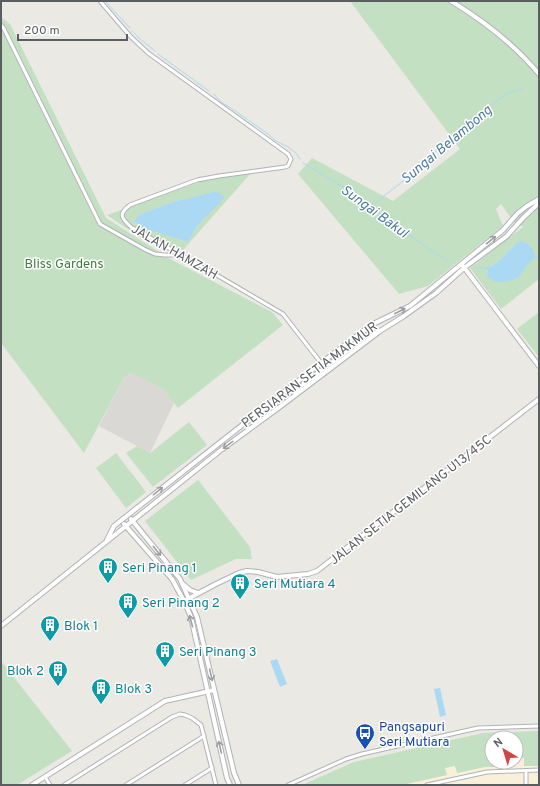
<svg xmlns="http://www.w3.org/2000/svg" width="540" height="786" font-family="Overpass,sans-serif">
	<rect width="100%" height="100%" fill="#ebe9e3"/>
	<path fill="#f9f0da" d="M516 758H524V766H539V785H402L447 775 445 768 455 766 457 773 485 767H514V762H516Z"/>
	<path fill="#dad8d5" d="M132 373 163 389 174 403 150 453 99 426 123 379Z"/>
	<g fill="#c4e0c2" fill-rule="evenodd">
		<path d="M350 1H539V279L501 309 470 268 523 227 513 221 501 204 496 209 503 226 428 286 399 294 298 174 312 158 393 201 460 149ZM513 246 534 259 530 261 519 277 487 273 488 268 500 260Z"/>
		<path d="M1 17 10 24 106 218 172 260 272 312 283 325 178 408 163 389 131 373 123 379 84 453 1 343Z"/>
		<path d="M251 173 183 250 140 237 107 215 205 180ZM223 198 197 226 188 242 150 230 133 221 141 214 175 201 186 199Z"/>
		<path d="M539 312V357L517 329Z"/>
		<path d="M189 422 207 445 153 487 126 453 137 446 150 453Z"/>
		<path d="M116 453 146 492 126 508 96 468Z"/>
		<path d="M198 480 250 547 252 559H236L191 580 145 521Z"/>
		<path d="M1 661 72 751 17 785H1Z"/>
		<path d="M539 731V766H524V758H516V738H492V762H514L515 767H485L457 773 455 766 445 768 447 775 402 785H302L354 762 483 733Z"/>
	</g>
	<g fill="#abd8f3">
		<path d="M214 192C219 193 222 193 224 198L197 226 188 242 149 230 133 221 141 214 175 201 186 199Z"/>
		<path d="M520 241C528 242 531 247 535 253L534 259C527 263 524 271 519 277 514 281 499 283 494 281 492 280 490 279 488 278L487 273 488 271 486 268C500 264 508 249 520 241Z"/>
		<path d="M277 659 287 684 280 687 270 661Z"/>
		<path d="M440 688 446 715 440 717 434 689Z"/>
	</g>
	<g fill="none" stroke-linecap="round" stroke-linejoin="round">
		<g stroke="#abd8f3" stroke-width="1">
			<path d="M105 1 130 28"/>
			<path d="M132 31 139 38 155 51"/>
			<path d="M158 54 209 91"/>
			<path d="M214 94 221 102 234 110 268 134 276 141 288 147 296 153 300 159"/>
			<path d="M303 163 343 187 355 197 396 225 436 254 446 259"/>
			<path d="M370 207 426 163 442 144 507 93 523 89 525 87"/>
			<path d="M535 256 539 257"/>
			<path d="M477 268H486"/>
		</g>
		<defs>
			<g id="minor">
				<path d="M100 1 130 36 148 53 288 154 291 159 288 166 285 167 219 176 197 180 130 205C118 214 121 218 131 227L215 274 283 314 325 368"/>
				<path d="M1 25 3 27 100 224 146 250 155 254 165 255H181"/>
				<path d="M526 771V785"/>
				<path d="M45 777 50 785"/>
				<path d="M64 785 172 717 180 714 185 715 192 718 201 725 216 785"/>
				<path d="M126 785 204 736"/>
				<path d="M185 785 212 768"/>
				<path d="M288 785 346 759 362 754 478 728 539 726"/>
				<path d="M427 785 487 772 539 770"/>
			</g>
			<g id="tertiary">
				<path d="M451 1C484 21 514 44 539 74"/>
				<path d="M463 266 539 366"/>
				<path d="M296 393 300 387 369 334 378 332"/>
				<path d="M131 519 180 579 197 617 234 773 239 785"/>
				<path d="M124 524 172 579 184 601 191 617 227 778 230 785"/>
				<path d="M107 540 114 526 321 363 371 325 410 306 503 230 518 213 527 206 539 199"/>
				<path d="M183 584 190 590 198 593"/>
				<path d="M184 601 216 584 239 573 247 571 258 572 277 577 308 574 317 571 539 399"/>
				<path d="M1 626 221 450 281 406 380 331 404 316 436 293 464 268 507 236 523 218 539 203"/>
				<path d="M32 785 165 701 214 690"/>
			</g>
		</defs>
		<use href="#minor" stroke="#b0b3b6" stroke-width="5"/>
		<use href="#tertiary" stroke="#b0b3b6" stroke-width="6"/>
		<use href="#minor" stroke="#fff" stroke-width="3"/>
		<use href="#tertiary" stroke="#fff" stroke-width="4"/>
	</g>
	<defs><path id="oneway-shaft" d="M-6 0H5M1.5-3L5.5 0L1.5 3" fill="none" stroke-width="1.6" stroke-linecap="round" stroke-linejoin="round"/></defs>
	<g stroke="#9d9ea0">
		<use href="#oneway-shaft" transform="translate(491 240) rotate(-39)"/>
		<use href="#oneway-shaft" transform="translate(400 311) rotate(-27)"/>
		<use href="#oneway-shaft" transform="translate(228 445) rotate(144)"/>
		<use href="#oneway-shaft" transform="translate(158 491) rotate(-39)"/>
		<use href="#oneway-shaft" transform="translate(157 551) rotate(51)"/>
		<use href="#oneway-shaft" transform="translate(191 621) rotate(-105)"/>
		<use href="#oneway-shaft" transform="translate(211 675) rotate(77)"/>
		<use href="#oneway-shaft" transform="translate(220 747) rotate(-103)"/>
	</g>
	<defs>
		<symbol id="building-pin" viewBox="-11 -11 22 30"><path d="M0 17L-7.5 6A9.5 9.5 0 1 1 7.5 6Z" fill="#0f9aa8" stroke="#fff"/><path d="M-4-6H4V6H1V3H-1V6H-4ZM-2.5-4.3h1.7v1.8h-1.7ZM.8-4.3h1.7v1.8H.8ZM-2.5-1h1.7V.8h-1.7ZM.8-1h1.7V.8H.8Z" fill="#fff"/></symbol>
		<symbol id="bus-pin" viewBox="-11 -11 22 30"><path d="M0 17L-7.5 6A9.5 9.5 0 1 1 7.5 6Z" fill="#1a4fb4" stroke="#fff"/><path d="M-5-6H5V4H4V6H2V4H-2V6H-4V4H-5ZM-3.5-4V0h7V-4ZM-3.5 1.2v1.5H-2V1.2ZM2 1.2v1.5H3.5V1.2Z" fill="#fff"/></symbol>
	</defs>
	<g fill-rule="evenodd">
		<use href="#building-pin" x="97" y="556" width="22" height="30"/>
		<use href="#building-pin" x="229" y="572" width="22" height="30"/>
		<use href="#building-pin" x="117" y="591" width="22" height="30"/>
		<use href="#building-pin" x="39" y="614" width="22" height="30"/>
		<use href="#building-pin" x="154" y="640" width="22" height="30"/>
		<use href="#building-pin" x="47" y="659" width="22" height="30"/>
		<use href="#building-pin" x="90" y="677" width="22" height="30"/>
		<use href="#bus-pin" x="354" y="722" width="22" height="30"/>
	</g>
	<g text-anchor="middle" stroke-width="3" stroke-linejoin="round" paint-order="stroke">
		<g font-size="13" fill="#5b5e61" stroke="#fff">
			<text transform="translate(175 251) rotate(30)" y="5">JALAN HAMZAH</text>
			<text transform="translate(309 374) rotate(-37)" y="5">PERSIARAN SETIA MAKMUR</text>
			<text transform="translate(410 499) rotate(-38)" y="5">JALAN SETIA GEMILANG U13/45C</text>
		</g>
		<g font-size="13" fill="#3f7c3f" stroke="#fff">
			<text x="64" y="268">Bliss Gardens</text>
		</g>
		<g font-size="13" fill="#0d838f" stroke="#fff" text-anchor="start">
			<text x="122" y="572">Seri Pinang 1</text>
			<text x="254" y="588">Seri Mutiara 4</text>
			<text x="142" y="607">Seri Pinang 2</text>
			<text x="64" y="630">Blok 1</text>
			<text x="179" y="656">Seri Pinang 3</text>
			<text x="44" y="675" text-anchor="end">Blok 2</text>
			<text x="115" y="693">Blok 3</text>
		</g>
		<g font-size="13" fill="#164399" stroke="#fff" text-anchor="start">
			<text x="379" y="731">Pangsapuri<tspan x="379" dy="15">Seri Mutiara</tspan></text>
		</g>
		<g font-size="14" font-style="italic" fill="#4c7aa2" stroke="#fff">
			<text transform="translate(446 144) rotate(-40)" y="5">Sungai Belambong</text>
			<text transform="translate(375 211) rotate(36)" y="5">Sungai Bakul</text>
		</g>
	</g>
	<rect width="540" height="786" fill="none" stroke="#5b5e61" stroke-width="4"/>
	<g transform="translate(504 750) rotate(322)"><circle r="19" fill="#ffffff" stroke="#bdbfc0"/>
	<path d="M0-3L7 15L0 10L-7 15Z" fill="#d14643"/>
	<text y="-6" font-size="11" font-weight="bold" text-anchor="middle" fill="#5b5e61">N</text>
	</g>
	<path d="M18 34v6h109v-6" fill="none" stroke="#5b5e61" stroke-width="2"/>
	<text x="24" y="34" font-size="12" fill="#5b5e61" stroke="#ffffff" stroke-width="3" paint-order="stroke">200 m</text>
</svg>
